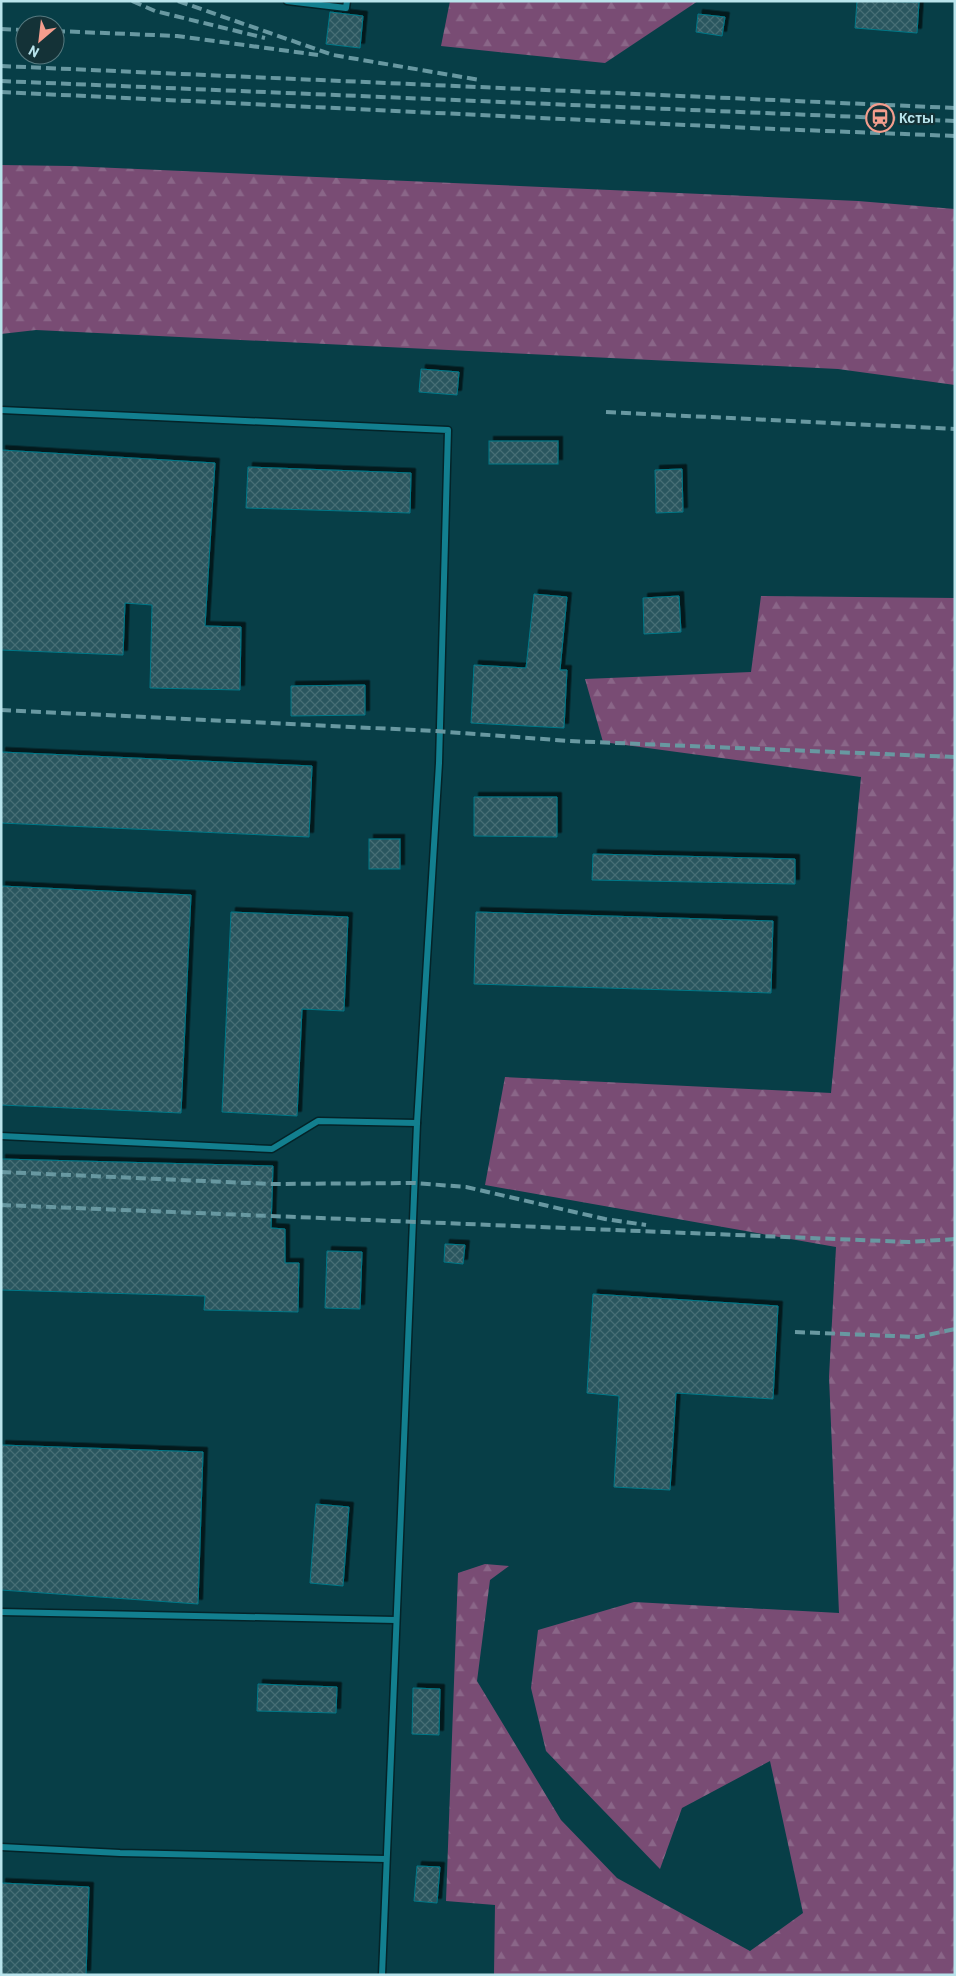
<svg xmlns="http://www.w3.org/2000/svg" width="956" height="1976" font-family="Barlow,sans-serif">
	<defs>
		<pattern id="forest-firs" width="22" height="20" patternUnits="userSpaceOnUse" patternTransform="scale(1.25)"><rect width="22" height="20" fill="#794c74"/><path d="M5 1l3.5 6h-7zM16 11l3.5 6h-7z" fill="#8a6688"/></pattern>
		<pattern id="building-cross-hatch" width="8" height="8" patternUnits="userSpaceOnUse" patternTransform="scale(1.25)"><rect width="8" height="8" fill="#29565e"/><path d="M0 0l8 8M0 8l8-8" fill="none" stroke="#466e75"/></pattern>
		<filter id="shadow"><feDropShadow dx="4.5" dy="-4.5" stdDeviation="0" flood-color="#0009"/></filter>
	</defs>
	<rect width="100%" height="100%" fill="#073e47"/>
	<g fill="url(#forest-firs)">
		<path d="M450 1H698L605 63 441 46Z"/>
		<path d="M1 165 70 166 858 201 955 209V385L838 369 36 330 1 334Z"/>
		<path d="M761 596 955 598V1975H494L495 1905 446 1901 458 1573 485 1564 509 1566 490 1580 477 1681 561 1820 617 1878 750 1951 803 1913 770 1761 682 1808 660 1869 546 1751 531 1688 538 1630 634 1602 839 1613 829 1377 836 1247 485 1185 505 1077 831 1093 861 777 603 742 585 679 751 672Z"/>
	</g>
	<g fill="url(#building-cross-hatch)" stroke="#027888" filter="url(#shadow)">
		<path d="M857 1 919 2 917 33 855 28Z"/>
		<path d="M330 12 363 16 360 48 326 44Z"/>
		<path d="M698 14 725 17 722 36 696 32Z"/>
		<path d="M421 369 459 372 457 395 419 392Z"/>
		<rect x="489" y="441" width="69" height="23"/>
		<path d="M1 450 215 463 205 626 241 627 240 690 150 688 152 605 125 603 123 655 1 650Z"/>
		<path d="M248 467 411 473 410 513 246 508Z"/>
		<path d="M682 469 683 512 656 513 655 470Z"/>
		<path d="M534 594 567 597 560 670H567L564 728 471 723 474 665 526 668Z"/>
		<path d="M679 596 681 632 644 634 643 598Z"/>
		<path d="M365 685V715L291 716V686Z"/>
		<path d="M1 752 312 766 309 837 1 823Z"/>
		<path d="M474 797H557V837L474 836Z"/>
		<rect x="369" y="839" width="31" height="30"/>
		<path d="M593 854 795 859V884L592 880Z"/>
		<path d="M1 886 191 895 181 1113 1 1105Z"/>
		<path d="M231 912 348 917 344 1011 302 1009 297 1116 222 1112Z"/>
		<path d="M476 912 773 921 771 993 474 984Z"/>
		<path d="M1 1159 273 1166 271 1228 285 1229V1263H299L298 1312 204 1310 205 1296 1 1290Z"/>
		<path d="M445 1244 465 1245 463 1264 444 1262Z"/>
		<path d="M327 1251 362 1252 360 1309 325 1308Z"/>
		<path d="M593 1294 778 1306 773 1399 676 1393 670 1490 614 1487 619 1396 587 1393Z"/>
		<path d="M1 1445 203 1452 198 1604 1 1590Z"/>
		<path d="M316 1504 349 1507 343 1586 310 1583Z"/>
		<path d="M258 1684 337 1687 336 1713 257 1711Z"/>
		<path d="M413 1688 440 1689 439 1735 412 1734Z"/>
		<path d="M417 1866 440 1867 437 1903 414 1901Z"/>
		<path d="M1 1883 89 1887 86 1975H1Z"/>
	</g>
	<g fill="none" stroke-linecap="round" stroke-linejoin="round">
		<defs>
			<g id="lane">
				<path d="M287 1 346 8 347 1"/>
				<path d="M1 410 448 430 439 763 417 1123 382 1975"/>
				<path d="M1 1136 272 1149 318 1121 417 1123"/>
				<path d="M1 1612 396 1620"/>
				<path d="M1 1847 120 1853 386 1859"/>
			</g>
		</defs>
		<use href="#lane" stroke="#042328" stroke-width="9"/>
		<use href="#lane" stroke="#127f8f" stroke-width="6"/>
		<g stroke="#6898a1" stroke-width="4" stroke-dasharray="10 5" stroke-linecap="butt">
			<path d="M132 1 155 11 265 38"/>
			<path d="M178 1 333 55 480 80"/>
			<path d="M1 29 25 30"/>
			<path d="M55 31 177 36 318 55"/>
			<path d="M1 66 955 108"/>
			<path d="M1 81 955 121"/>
			<path d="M1 92 750 128 955 136"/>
			<path d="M606 412 955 429"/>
			<path d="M1 710 435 731 569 741 955 757"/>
			<path d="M1 1172 271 1184 415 1183 466 1187 605 1219 646 1225"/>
			<path d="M1 1205 909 1242 955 1239"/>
			<path d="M795 1332 918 1337 955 1329"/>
		</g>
	</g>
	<defs>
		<symbol id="station-ring" viewBox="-11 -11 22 22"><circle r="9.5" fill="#143237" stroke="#f49d8d" stroke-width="1.5"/><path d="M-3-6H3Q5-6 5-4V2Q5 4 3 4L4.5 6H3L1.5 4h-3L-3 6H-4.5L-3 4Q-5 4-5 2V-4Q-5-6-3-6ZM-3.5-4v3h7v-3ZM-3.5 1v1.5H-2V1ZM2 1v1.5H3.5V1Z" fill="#f49d8d"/></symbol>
	</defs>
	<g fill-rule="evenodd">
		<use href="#station-ring" x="864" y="102" width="32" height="32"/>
	</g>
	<g text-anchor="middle" stroke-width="4.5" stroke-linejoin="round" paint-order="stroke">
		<g font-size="14" font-weight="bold" fill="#b9e4ec" stroke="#143237" text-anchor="start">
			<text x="899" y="123">Ксты</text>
		</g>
	</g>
	<rect width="956" height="1976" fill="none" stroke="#b9e4ec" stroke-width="5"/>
	<g transform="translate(40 40) rotate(208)"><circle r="24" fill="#143237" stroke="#56797f"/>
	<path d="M0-4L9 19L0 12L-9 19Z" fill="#f49d8d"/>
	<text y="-8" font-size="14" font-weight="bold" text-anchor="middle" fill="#b9e4ec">N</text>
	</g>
</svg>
